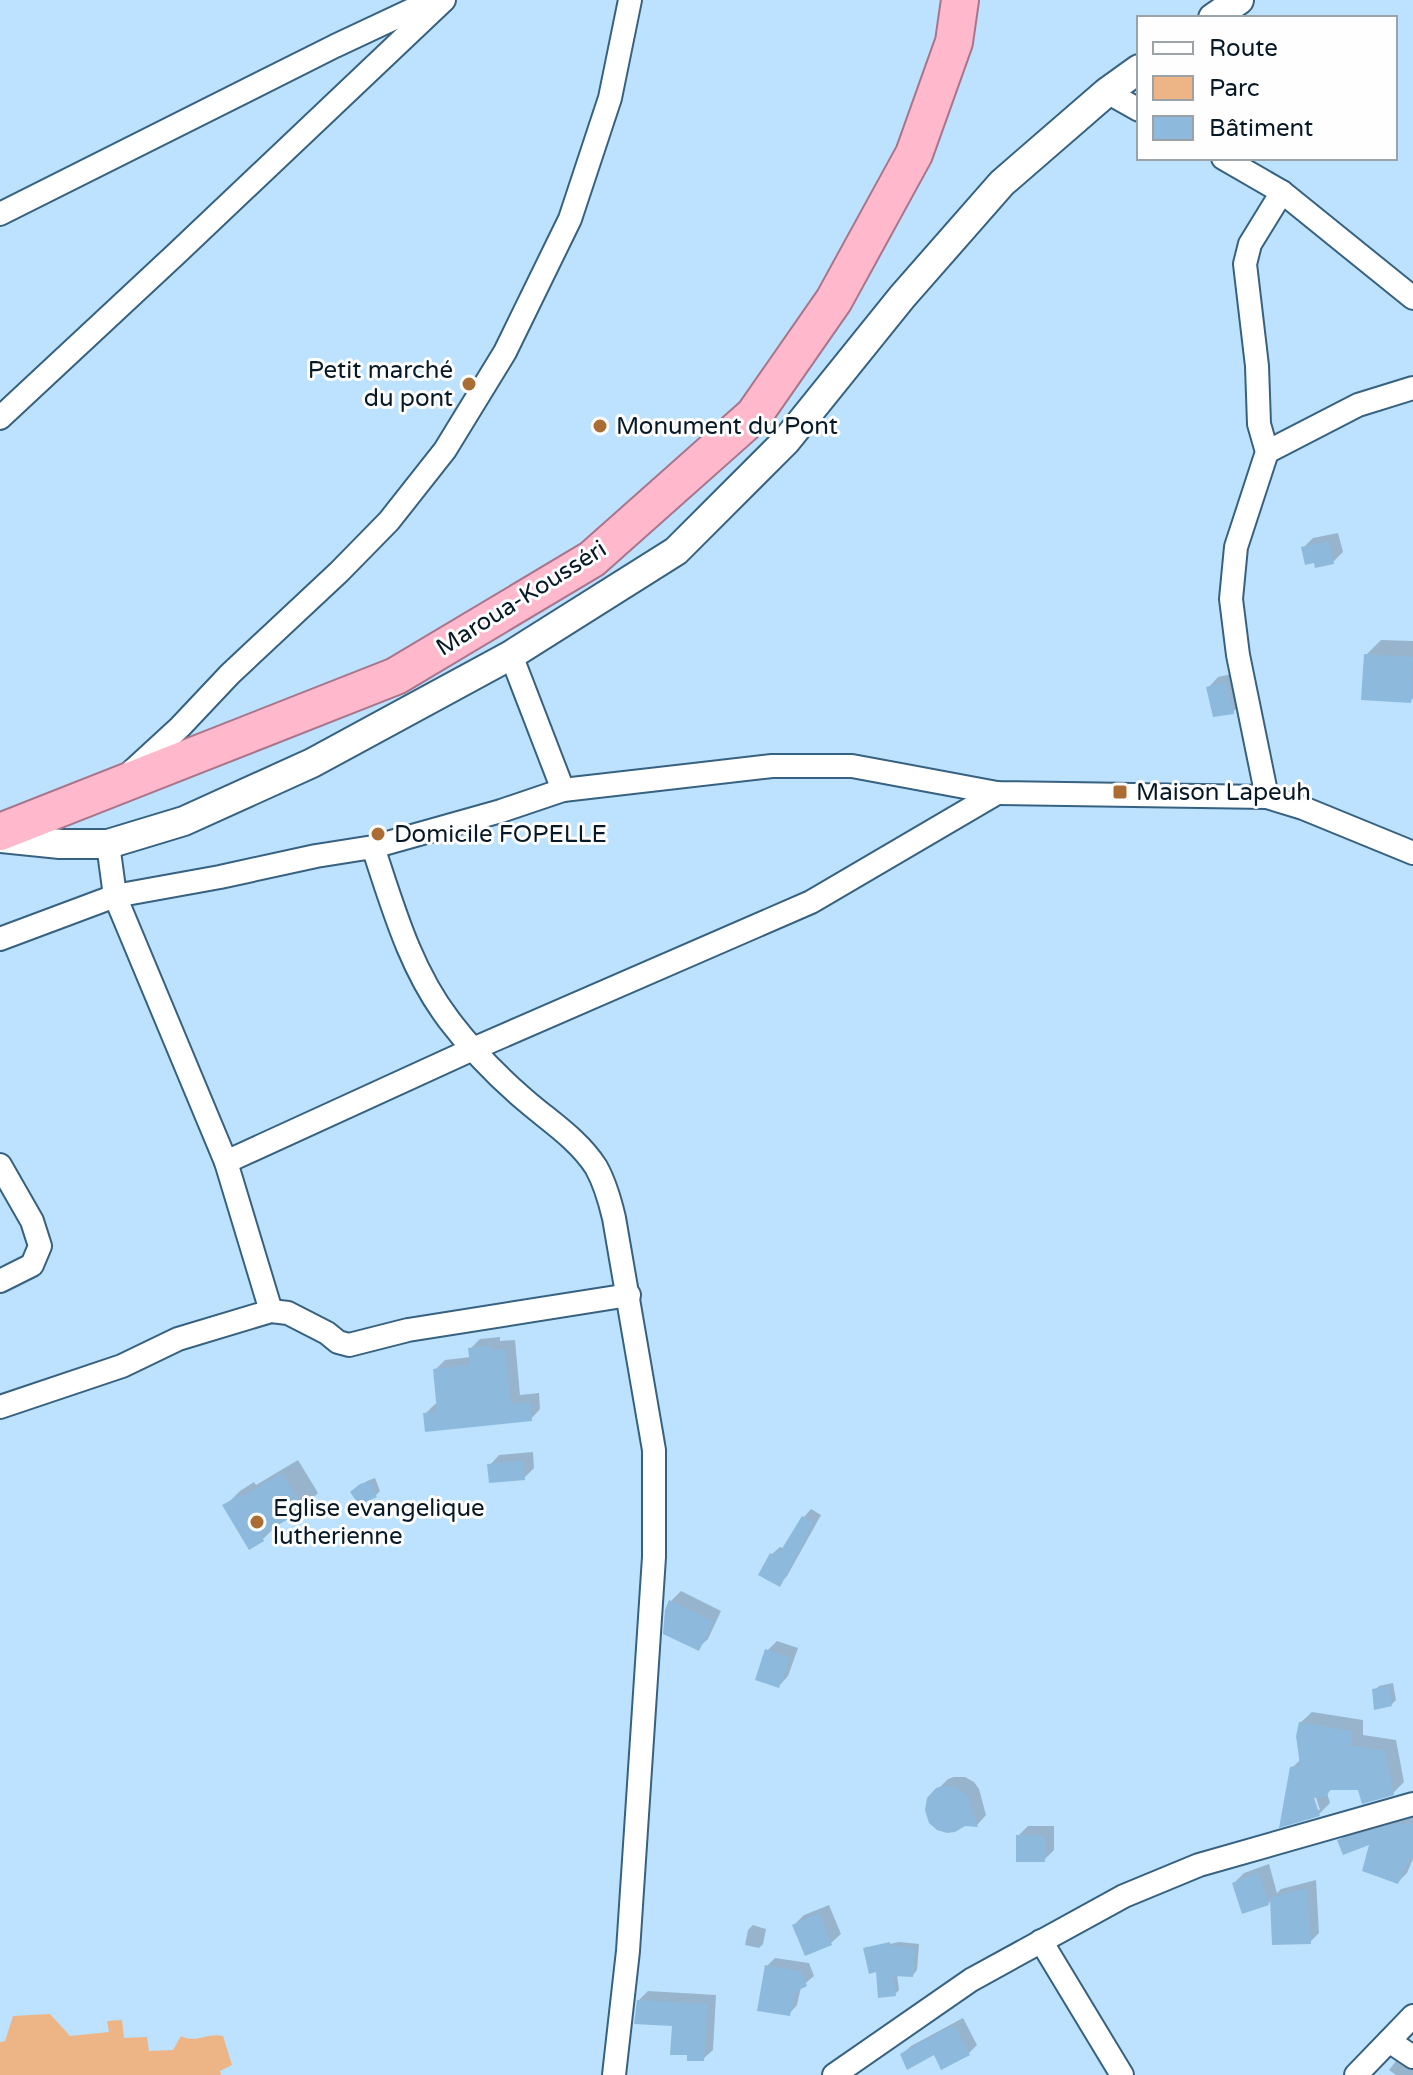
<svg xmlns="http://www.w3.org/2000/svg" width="1413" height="2075" font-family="'Varela Round',sans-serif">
	<rect width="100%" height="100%" fill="#bde2ff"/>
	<path fill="#edb586" d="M50 2014 70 2036 109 2032 107 2021 122 2020 124 2038 147 2037 149 2051 173 2050 181 2036C197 2044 207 2032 223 2036L232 2065 220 2071 221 2075H0V2042L5 2041 13 2016Z"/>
	<g fill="#0003" fill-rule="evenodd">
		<path d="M1338 533 1343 552 1333 562 1316 561 1303 548 1313 538Z"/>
		<path d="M1381 640 1413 641V698L1411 701 1366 655Z"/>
		<path d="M1236 673 1243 702 1233 712 1209 687 1218 677Z"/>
		<path d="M500 1337V1341L515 1340 520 1395 539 1393 540 1409 531 1419 425 1414 435 1404H438L435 1370 445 1360 471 1357 470 1349 480 1339Z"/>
		<path d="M533 1452 534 1468 524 1478 490 1465 499 1455Z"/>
		<path d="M298 1460 318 1493 303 1508 278 1524 263 1539 225 1506 240 1491 254 1482 256 1485Z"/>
		<path d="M375 1478 380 1491 376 1495 357 1488 367 1481Z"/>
		<path d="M811 1509 821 1515 787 1576 779 1584 772 1554 780 1547 783 1548 804 1517Z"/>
		<path d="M681 1591 721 1611 708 1639 698 1648 671 1601Z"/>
		<path d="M777 1641 798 1648 788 1676 779 1686 767 1651Z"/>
		<path d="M1393 1683 1396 1700 1391 1705 1375 1690 1379 1686Z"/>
		<path d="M1312 1712 1363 1720V1735L1396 1740 1404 1782 1393 1793 1363 1801 1360 1788H1333L1327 1793 1330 1803 1319 1814 1281 1825 1292 1768 1301 1759 1298 1736 1300 1723ZM1313 1788 1320 1810H1316L1309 1789Z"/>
		<path d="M954 1777H965L974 1782 979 1789 986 1815 977 1825 933 1794 948 1779Z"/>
		<path d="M1408 1815V1817L1413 1816V1859L1407 1873 1398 1882 1372 1842 1339 1841 1348 1832Z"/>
		<path d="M1028 1826H1054V1850L1044 1860 1018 1836Z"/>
		<path d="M1269 1864 1277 1893 1281 1889 1316 1880 1319 1933 1310 1942 1272 1899 1268 1904 1234 1883 1244 1873Z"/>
		<path d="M829 1905 841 1934 831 1943 794 1925 804 1915Z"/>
		<path d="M753 1925 766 1929 763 1944 759 1948 745 1945 748 1930Z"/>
		<path d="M899 1942 919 1944 917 1970 913 1975 897 1974 899 1990 895 1994 865 1949 867 1946V1949Z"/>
		<path d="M775 1958 809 1963 814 1976 801 1987 797 2005 789 2014 767 1966Z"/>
		<path d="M648 1991 716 1995 713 2050 703 2059 674 2024 638 2001Z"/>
		<path d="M963 2018 977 2045 969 2053 935 2052 902 2054 911 2046Z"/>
		<path d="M1399 2057 1413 2065V2075H1396L1389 2070Z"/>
	</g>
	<g fill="#8dbadc">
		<path d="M1329 541 1334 564 1315 568 1314 563 1305 565 1301 547Z"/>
		<path d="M1364 654 1413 657 1411 703 1361 700Z"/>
		<path d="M1226 682 1234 714 1213 717 1206 687Z"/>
		<path d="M491 1346V1350L505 1349 511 1404 530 1402 532 1421 425 1432 423 1413 437 1412 433 1369 470 1365 468 1348Z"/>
		<path d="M523 1461 525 1480 489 1483 487 1464Z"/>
		<path d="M282 1473 304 1510 261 1535 264 1541 249 1550 222 1505 239 1496 240 1498Z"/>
		<path d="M370 1481 377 1497 359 1505 350 1492 360 1484Z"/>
		<path d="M802 1516 814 1523 780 1587 758 1575 770 1553 775 1556 778 1550 780 1552Z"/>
		<path d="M669 1600 713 1621 699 1651 663 1634 665 1610Z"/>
		<path d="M765 1649 790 1658 779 1688 755 1680Z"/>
		<path d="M1389 1686 1392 1706 1374 1710 1372 1689Z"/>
		<path d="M1299 1722 1352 1731V1746L1385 1751 1394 1795 1362 1804 1358 1790H1330L1326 1797 1314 1798 1320 1816 1279 1828 1290 1767 1300 1765 1296 1736Z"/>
		<path d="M943 1786H954L967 1795 978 1827 965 1826 955 1832 947 1833 937 1830 929 1823 925 1810 927 1798 936 1788Z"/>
		<path d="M1399 1823V1825L1413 1823V1857L1410 1858 1398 1884 1362 1871 1369 1845 1343 1855 1337 1840Z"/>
		<rect x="1016" y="1835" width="29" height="27"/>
		<path d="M1259 1872 1269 1905 1242 1914 1232 1883Z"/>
		<path d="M1307 1888 1311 1944 1272 1945 1270 1898Z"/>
		<path d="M819 1913 832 1945 805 1956 792 1925Z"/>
		<path d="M890 1942V1945L915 1948 913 1977 893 1976 896 1996 878 1998 876 1972 869 1974 863 1948Z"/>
		<path d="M765 1965 801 1971 807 1986 795 1992 790 2016 757 2011Z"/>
		<path d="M637 2000 707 2004 704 2061H687V2055H670L672 2026 634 2024Z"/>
		<path d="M954 2025 970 2055 941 2070 934 2055 907 2070 900 2054Z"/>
	</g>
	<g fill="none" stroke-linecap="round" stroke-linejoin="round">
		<defs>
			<g id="minor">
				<path d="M1107 92 1139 110"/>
				<path d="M1223 158 1282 192 1413 298"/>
				<path d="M0 214 335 46 433 0"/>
				<path d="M0 418 176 254 444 0"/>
				<path d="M1267 452 1358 405 1413 388"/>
				<path d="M511 655 563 790"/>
				<path d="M131 772 180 727 230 674 339 572 389 521 445 450 505 352 570 219 610 98 630 0"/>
				<path d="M1267 797 1238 655 1231 599 1236 547 1267 452 1259 424 1257 366 1245 264 1250 244 1282 192"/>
				<path d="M108 844 115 896 220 877 316 856 373 847 501 811 563 790 772 766H852L997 793 1267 797 1303 808 1413 853"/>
				<path d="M373 847C393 907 410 969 449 1020 471 1049 497 1076 525 1100 549 1121 578 1139 596 1167 605 1183 610 1201 614 1218L654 1450V1557L628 1951 614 2075"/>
				<path d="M0 939 115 896 226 1162 271 1311"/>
				<path d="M226 1162 473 1049 811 902 997 793"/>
				<path d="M0 1165 32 1221 40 1246 32 1265 0 1281"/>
				<path d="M0 1407 122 1366 178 1339 271 1311 288 1313 327 1333 338 1342 349 1345 408 1330 629 1295"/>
				<path d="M1041 1941 1122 2075"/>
				<path d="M1389 2041 1413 2057"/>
				<path d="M834 2075 971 1980 1124 1896 1199 1865 1413 1804"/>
				<path d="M1356 2075 1413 2016"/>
			</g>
			<g id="tertiary">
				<path d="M1213 18 1239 0"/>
				<path d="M0 838 60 844H108L184 821 312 763 511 655 676 551 786 441 902 297 1002 183 1107 92 1139 69"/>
			</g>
			<path id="trunk" d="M0 832 396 676 592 559 754 415 834 300 914 154 954 42 960 0"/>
		</defs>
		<use href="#minor" stroke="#366180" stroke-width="26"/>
		<use href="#tertiary" stroke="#366180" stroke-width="32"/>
		<use href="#trunk" stroke="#a8758a" stroke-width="40"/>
		<use href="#minor" stroke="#fff" stroke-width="22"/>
		<use href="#tertiary" stroke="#fff" stroke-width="28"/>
		<use href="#trunk" stroke="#ffb8cc" stroke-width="36"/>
	</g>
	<g fill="#ab6d33" stroke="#fefefe" stroke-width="3">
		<circle cx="469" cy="384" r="8"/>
		<circle cx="600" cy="426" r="8"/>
		<rect x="1112" y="784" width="16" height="16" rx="4"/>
		<circle cx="378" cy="834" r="8"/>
		<circle cx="257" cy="1522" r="8"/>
	</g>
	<g text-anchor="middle" stroke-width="6" stroke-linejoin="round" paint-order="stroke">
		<g font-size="24" fill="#071926" stroke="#fefefe" text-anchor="start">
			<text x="453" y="378" text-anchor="end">Petit marché<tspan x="453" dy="28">du pont</tspan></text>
			<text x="616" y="434">Monument du Pont</text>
			<text x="1136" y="800">Maison Lapeuh</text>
			<text x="394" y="842">Domicile FOPELLE</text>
			<text x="273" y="1516">Eglise evangelique<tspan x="273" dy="28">lutherienne</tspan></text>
		</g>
		<g font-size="24" fill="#071926" stroke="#fefefe">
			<text transform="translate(521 598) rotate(-32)" y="8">Maroua-Kousséri</text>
		</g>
	</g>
	<rect x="1137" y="16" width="260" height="144" fill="#fefefe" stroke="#9ba2a8" stroke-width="2"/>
	<rect x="1153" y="42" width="40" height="12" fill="#ffffff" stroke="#9ba2a8" stroke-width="2"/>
	<text x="1209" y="56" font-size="24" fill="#071926">Route</text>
	<rect x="1153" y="76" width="40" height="24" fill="#edb586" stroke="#9ba2a8" stroke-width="2"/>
	<text x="1209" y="96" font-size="24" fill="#071926">Parc</text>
	<rect x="1153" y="116" width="40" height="24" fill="#8dbadc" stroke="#9ba2a8" stroke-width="2"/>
	<text x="1209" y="136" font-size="24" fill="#071926">Bâtiment</text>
</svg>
